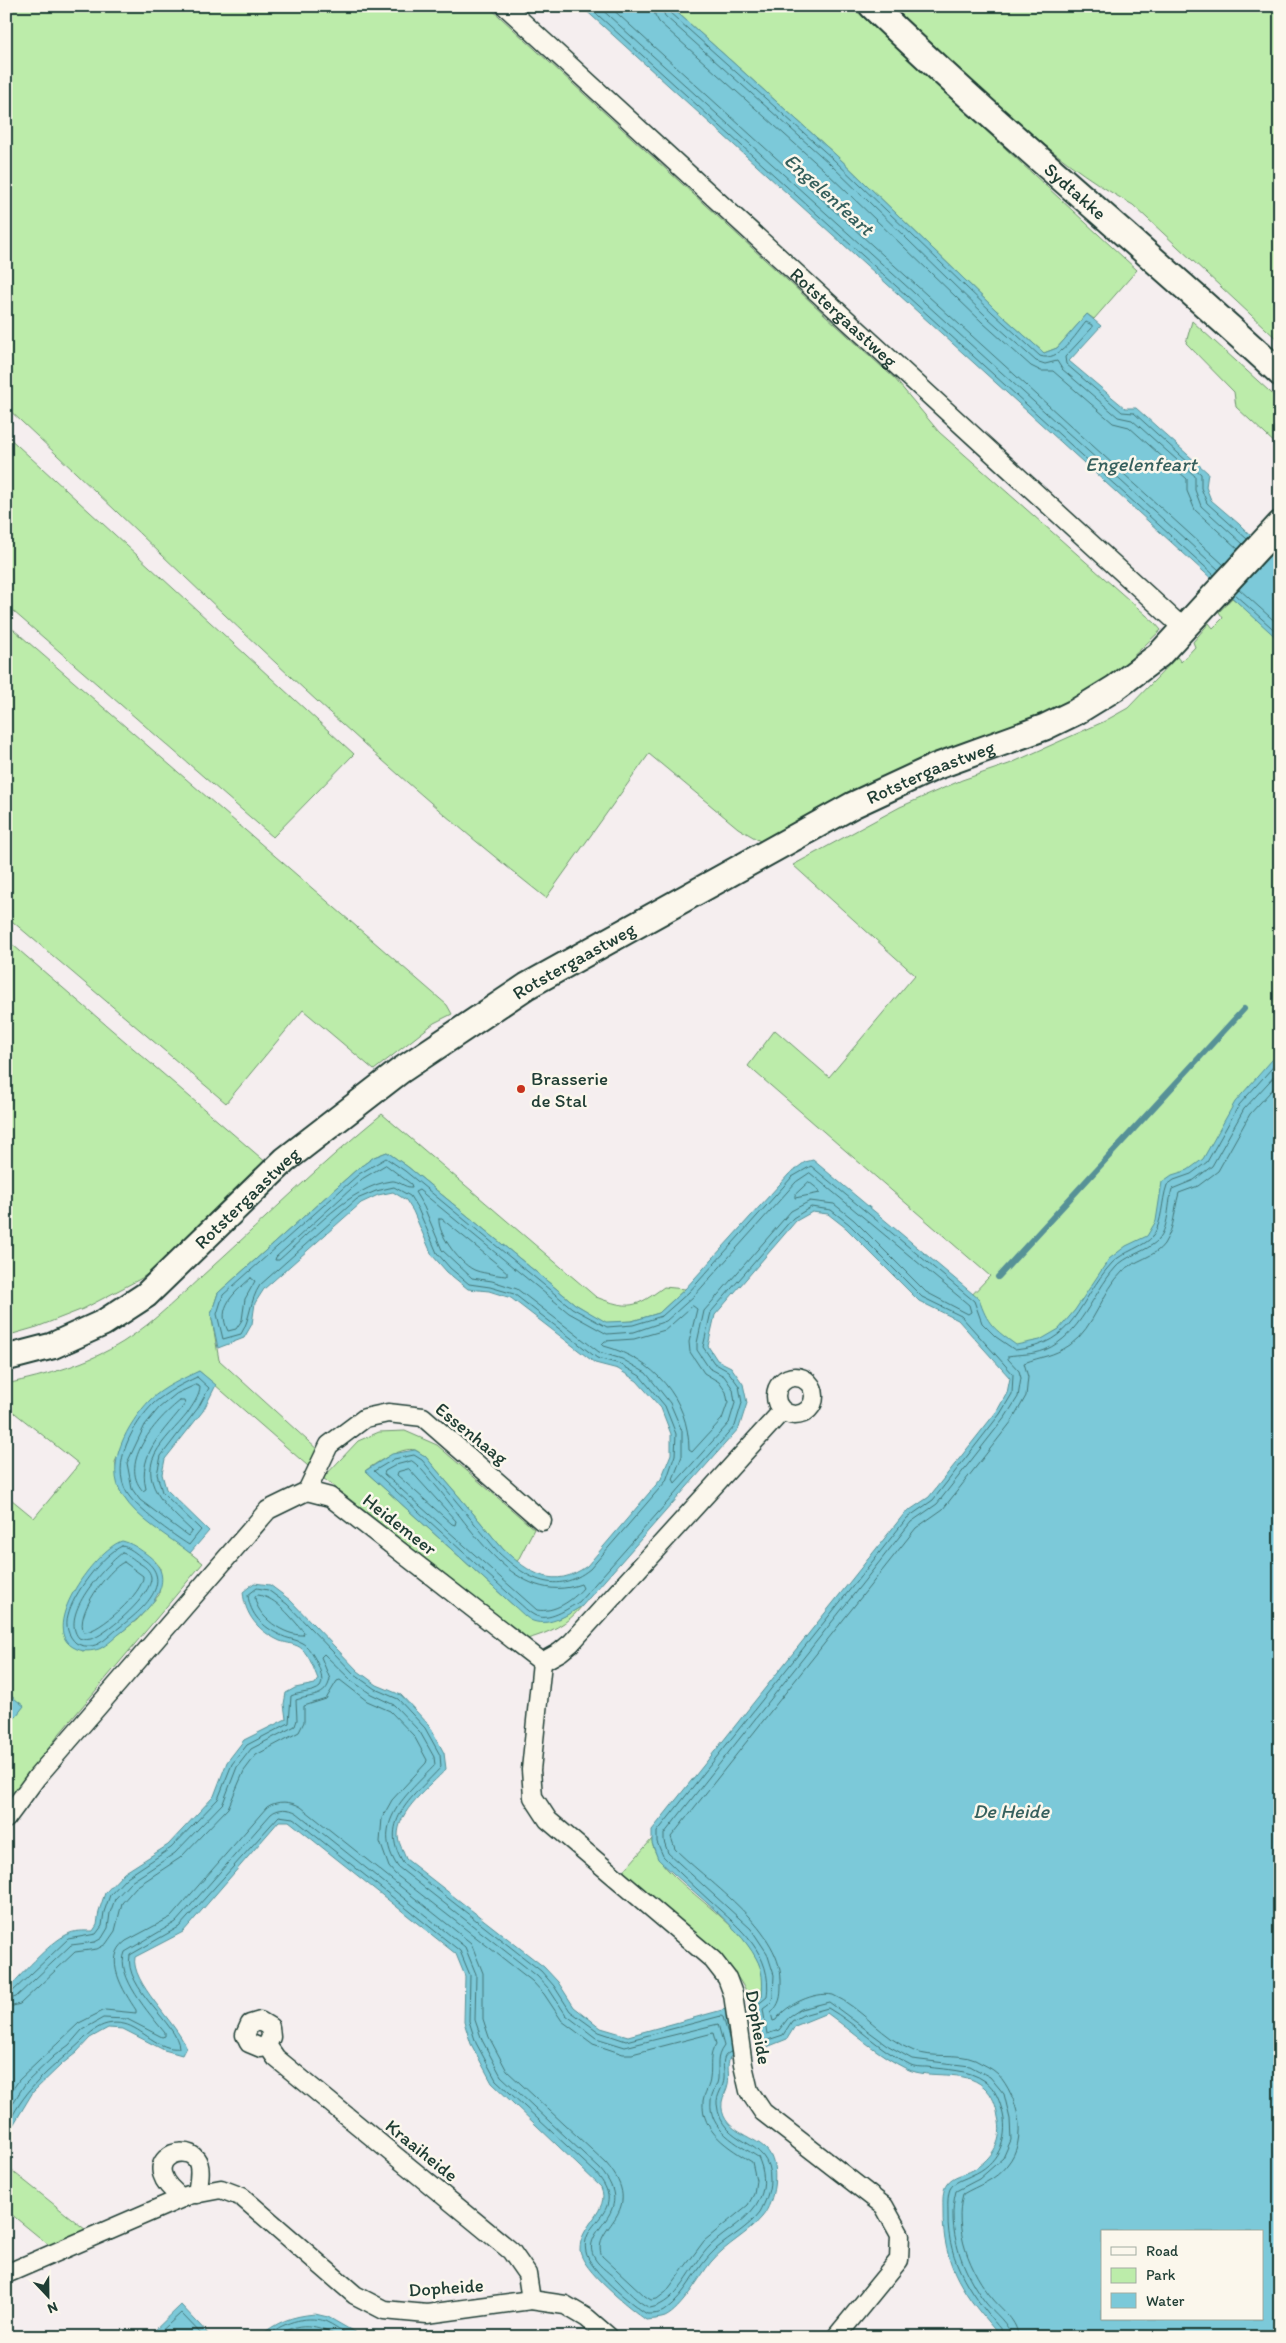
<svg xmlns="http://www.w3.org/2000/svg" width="1286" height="2343" font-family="Itim,sans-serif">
	<rect width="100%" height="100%" fill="#f5eeef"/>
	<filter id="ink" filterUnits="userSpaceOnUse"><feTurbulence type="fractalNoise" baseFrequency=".02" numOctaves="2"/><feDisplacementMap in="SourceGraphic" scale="10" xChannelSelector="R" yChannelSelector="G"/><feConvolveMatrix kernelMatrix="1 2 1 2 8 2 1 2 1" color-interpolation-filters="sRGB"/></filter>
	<g filter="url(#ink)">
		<g fill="#bcecaa" stroke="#6e946f" fill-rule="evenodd">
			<path d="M6 6H488L895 379 939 432 1155 623 1161 630 1107 681 1080 698 1016 728 923 758 765 844 738 828 649 754 546 898C354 747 184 573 6 407Z"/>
			<path d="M670 6H851L1137 270 1094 319 1087 314 1057 348 1044 353 996 310 836 155Z"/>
			<path d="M892 6H1280V342L1133 205C1043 156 967 75 892 6Z"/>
			<path d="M1192 321 1280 401V448L1236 407 1234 392 1186 343Z"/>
			<path d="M6 435 354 754 273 837 6 605Z"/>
			<path d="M1232 598 1280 636V1872L1033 1377 965 1302 990 1276 748 1066 775 1030 829 1077 915 975 793 865 900 807 962 780 1009 764 1103 722 1128 708 1177 657 1181 662 1195 647 1193 642 1209 623 1213 628 1223 618 1219 612Z"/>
			<path d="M6 623 447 1005 452 1014 434 1023 374 1070 303 1010 226 1103 6 916Z"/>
			<path d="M6 939 268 1164 169 1257 142 1278 83 1309 37 1327 6 1336Z"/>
			<path d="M382 1114 596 1297C630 1310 635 1308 664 1287L685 1289 659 1313 632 1321 606 1323 575 1304 408 1167 387 1152 374 1157 356 1170 218 1293 211 1314 219 1360 319 1451 308 1466 199 1371 136 1418 115 1462 122 1495 133 1508 203 1563 60 1733 6 1806V1729L23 1706 6 1692V1495L34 1518 79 1464 6 1406V1384C47 1375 87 1364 123 1342 156 1321 184 1292 213 1266 269 1215 323 1162 382 1114ZM153 1559 160 1567 159 1595 137 1620 101 1648 82 1651Z"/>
			<path d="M405 1431 437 1445 534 1529 517 1562 503 1549 425 1456C422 1455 418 1451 415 1450 402 1446 374 1464 365 1471L514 1606 559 1619 582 1606C568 1624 549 1633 527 1639L323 1478 358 1441 379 1432Z"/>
			<path d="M652 1839C652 1880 754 1921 763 1977 764 1982 762 1990 762 1996L749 2002C743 1962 655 1901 622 1873Z"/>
			<path d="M6 2166 91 2234 55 2250 6 2210Z"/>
		</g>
		<g fill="#7bc9d9" stroke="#569197" fill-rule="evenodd">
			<path d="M581 6H670L836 155 996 310 1044 353 1057 348 1087 314 1101 326 1069 361 1125 408H1136L1208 473 1206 487 1211 500 1239 524 1280 564V641Z"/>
			<path d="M1280 1051V2337H1001C965 2296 942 2267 943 2210 943 2202 942 2190 947 2184 953 2175 964 2175 973 2170 993 2158 1004 2140 998 2117 996 2105 993 2095 984 2087 963 2068 930 2080 907 2069 878 2055 853 2032 827 2013L795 2026 787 2039 757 2051 750 2003 762 1996C763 1982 763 1970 756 1958 738 1924 687 1888 658 1859L652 1843V1830L904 1514 929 1497 997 1411 1007 1393 1010 1378 958 1320 919 1301 846 1228 828 1214 812 1212 796 1221 715 1315 708 1346 717 1360 731 1367 743 1384 747 1403 739 1428 582 1606C569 1614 550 1627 533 1621 527 1619 520 1611 514 1606L365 1471 392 1454 415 1450 425 1456 503 1549C530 1574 554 1590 587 1566L661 1479 671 1454V1434L661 1408 637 1381 618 1369 595 1363 511 1298 489 1291 468 1289 447 1272 432 1255 413 1211 406 1200 393 1192 378 1195 361 1203 264 1289 255 1303 252 1324 244 1338 218 1348 211 1314 218 1293 356 1170 374 1157 387 1152 408 1167 575 1304 606 1322 632 1321 659 1313 685 1289 789 1174 805 1162 813 1160 979 1299C987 1324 994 1329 1016 1345L1040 1340 1059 1329 1075 1310 1109 1259 1126 1246 1147 1236 1156 1221 1162 1182 1172 1175 1188 1170 1203 1159 1235 1102ZM1102 2232H1262V2319H1102Z"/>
			<path d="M199 1371 216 1385 203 1411 165 1459 162 1474 166 1489 209 1531 190 1553C168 1536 138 1520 123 1496 103 1466 128 1423 150 1400 164 1387 182 1379 199 1371Z"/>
			<path d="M122 1541C131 1543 138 1548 145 1553 183 1579 148 1611 123 1631 116 1636 108 1645 99 1649 92 1651 84 1652 77 1649 34 1632 96 1549 122 1541Z"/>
			<path d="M254 1583 270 1585 290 1600 358 1671 377 1685 401 1695 429 1725 444 1753 446 1769C430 1787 397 1810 398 1837 399 1844 404 1853 406 1859L544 1967 558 1982 574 2007 601 2028 628 2036 726 2009 738 2056 730 2057C726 2066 730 2075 728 2084 727 2090 723 2096 722 2102 719 2131 753 2135 766 2149 781 2164 775 2202 762 2217 748 2234 726 2244 711 2262 699 2277 682 2309 665 2317 660 2319 652 2319 646 2320 630 2308 581 2270 580 2250 579 2225 611 2211 601 2187L492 2083 471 2044 464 2022 465 1976 456 1954 289 1821H279L183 1932 135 1957C130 1982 176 2022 186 2047L182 2055 164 2050 123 2029 108 2028 90 2038 76 2053 62 2064 33 2092 6 2137V1991C20 1976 49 1943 66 1935 74 1930 84 1931 93 1931L97 1925 99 1911 105 1893 124 1873 168 1845 214 1796 227 1762 244 1740 286 1719 284 1704 286 1693 295 1688 315 1684 318 1679C314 1669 310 1657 302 1649 297 1644 286 1643 280 1641 258 1631 245 1615 243 1592Z"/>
			<path d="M6 1692 24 1706 6 1729Z"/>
			<path d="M181 2305 211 2337H148Z"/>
			<path d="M315 2314 328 2317 363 2337H259C276 2322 292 2316 315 2314Z"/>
		</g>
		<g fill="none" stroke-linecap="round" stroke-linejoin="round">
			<g stroke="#447576" stroke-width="1">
				<path d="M588 6 1214 575"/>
				<path d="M598 6 1219 570"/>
				<path d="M609 6 1224 565"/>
				<path d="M654 6 655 15 659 22 823 169 983 323 1031 366 1041 371H1053L1113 423 1129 427 1187 479V491L1195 510 1238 549"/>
				<path d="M661 6 665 16 829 163 988 318 1036 361 1045 364 1057 361 1062 369 1118 417 1132 420 1195 476V490L1201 506 1243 544"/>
				<path d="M667 6 669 12 833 159 993 313 1040 356C1059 363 1076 334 1086 322L1092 325V328L1065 357 1066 364 1122 412 1134 413 1201 474V488L1207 503 1247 539"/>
				<path d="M1239 589 1280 626"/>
				<path d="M1234 594 1280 635"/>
				<path d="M386 1165 411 1184 412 1187C404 1188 399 1180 391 1181 351 1186 309 1234 279 1260H275L276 1257 362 1179Z"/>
				<path d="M810 1173 969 1305 971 1312 968 1314 926 1292 854 1220 834 1204 810 1201 791 1211 704 1311 697 1343V1350L709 1368 724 1376 733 1389 735 1403 729 1423 675 1483 673 1479 682 1456V1431L670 1403 646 1373 622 1359 599 1352 517 1289 492 1281 472 1278 442 1250 424 1207 415 1192 419 1190 569 1313 607 1334 634 1332 666 1321 694 1296 796 1182Z"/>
				<path d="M809 1182 819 1190 820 1193 795 1198V1195Z"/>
				<path d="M439 1219H442L507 1272V1276C503 1276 482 1273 477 1271 462 1267 437 1234 439 1219Z"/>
				<path d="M251 1278 255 1281 245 1299 242 1320 236 1329 228 1331C216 1307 234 1293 251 1278Z"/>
				<path d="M693 1306 697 1309 689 1342 690 1352 704 1373 719 1382 726 1392 728 1402 722 1419 692 1452 689 1450C689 1398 653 1359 604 1346L602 1344 605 1341 634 1339 665 1330Z"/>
				<path d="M197 1377 209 1388 198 1408 161 1456 157 1474 162 1492 201 1530 189 1545C173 1535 136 1508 127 1493 110 1464 133 1424 154 1403 167 1392 182 1384 197 1377Z"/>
				<path d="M196 1385 200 1387C200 1396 192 1406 187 1414 177 1427 163 1439 155 1454 139 1486 171 1511 192 1531L188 1536 140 1500 132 1489 127 1463 145 1425 159 1408 176 1394Z"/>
				<path d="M180 1401H184L185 1404C165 1431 137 1452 146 1489L143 1491C117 1463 158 1418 180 1401Z"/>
				<path d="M412 1461C421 1467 428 1478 436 1486 472 1528 516 1608 581 1584L583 1588C572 1601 554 1613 537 1610L384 1474 385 1471 396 1465Z"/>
				<path d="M409 1469 456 1521 455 1525 452 1524 397 1475 398 1472Z"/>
				<path d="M122 1546C129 1547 136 1553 142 1558 177 1581 142 1610 120 1627 113 1632 106 1640 98 1644 91 1647 83 1647 76 1643 68 1636 65 1625 68 1615 73 1594 102 1555 122 1546Z"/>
				<path d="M122 1553C128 1554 133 1559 139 1563 144 1566 150 1570 151 1577 153 1594 109 1632 94 1638 89 1640 84 1640 79 1638 59 1615 104 1567 122 1553Z"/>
				<path d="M124 1562 143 1576C145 1591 99 1633 84 1632 74 1615 108 1569 124 1562Z"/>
				<path d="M258 1595C277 1597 292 1619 304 1632L303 1635C285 1636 256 1617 255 1597Z"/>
				<path d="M6 1994 12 1992 68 1939 96 1934 102 1926 104 1912 110 1895 127 1877 171 1848 218 1799 232 1764 247 1745 289 1723 291 1696C299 1692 314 1693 320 1687 327 1678 312 1648 302 1643 296 1639 287 1639 280 1635 263 1627 250 1615 248 1595L257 1588 268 1590 287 1604 355 1675 375 1689 398 1699 425 1728 440 1755 441 1767C415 1796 377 1820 403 1863L541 1971 554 1986 570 2011 599 2032 626 2041 721 2016 723 2017 730 2041"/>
				<path d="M6 2000 16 1997 71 1945 95 1942 102 1938 108 1928 110 1913 115 1899 131 1882 175 1853 223 1803 237 1767 251 1749 295 1726 297 1720 296 1700C311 1695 326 1698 330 1679L321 1657 324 1654 352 1681 371 1694 394 1705 420 1732 434 1757 435 1765C407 1795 369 1823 398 1867L537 1976 549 1989 566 2015 596 2038 625 2047 718 2024 724 2046C715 2058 719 2065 718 2079 717 2087 711 2093 711 2101 708 2130 738 2144 758 2157 764 2170 766 2185 760 2198 750 2220 726 2230 710 2246 691 2265 679 2303 650 2308 637 2302 627 2290 617 2280 611 2274 600 2267 595 2259 576 2228 641 2216 600 2169L501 2076 482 2040 475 2020 476 1974 465 1947 297 1813C289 1808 278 1808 271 1814L176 1922 125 1952C115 1976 150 2014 165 2033V2036L162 2037 127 2019 103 2018 82 2030 69 2045 54 2056 25 2084 6 2114"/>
				<path d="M6 2008 20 2004 75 1952 97 1949 106 1944 115 1931 122 1903 136 1887 180 1858 228 1808 244 1771 256 1755 299 1732 304 1722V1706L326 1699 337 1681 340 1680 367 1701 390 1711 414 1736 427 1760 426 1763 392 1800 382 1818 380 1842 389 1867 395 1874 532 1981 544 1994 562 2021 593 2044 623 2054H632L713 2033 716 2044C708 2056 712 2065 710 2078 710 2086 704 2093 703 2101 701 2132 729 2148 752 2162L756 2180 754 2194 748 2205 704 2241 666 2292 657 2299 651 2300 645 2296 602 2256C589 2226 650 2214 606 2163L507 2071 489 2037 483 2019V1973L471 1943 301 1807C291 1801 277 1800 267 1807L171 1917 126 1941C102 1958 124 1992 136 2010V2013L105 2010 79 2023 19 2080 6 2099"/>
				<path d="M6 2128C24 2091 42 2076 72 2050 89 2036 98 2019 124 2024 142 2028 159 2051 179 2048 179 2025 123 1988 130 1955L179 1927 279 1816 293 1818 460 1951 470 1975 469 2021 476 2043 496 2080 596 2173C631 2214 579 2219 586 2252 589 2270 631 2304 647 2314 653 2314 660 2314 665 2310 687 2294 696 2267 716 2249 730 2237 749 2227 760 2212 765 2203 770 2191 770 2180 771 2136 721 2148 717 2104 716 2095 724 2087 724 2078 725 2068 719 2056 731 2052"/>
				<path d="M155 2337 181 2313 204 2337"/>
				<path d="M266 2337C281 2323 305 2315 325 2321 334 2325 343 2332 352 2337"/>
				<path d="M276 2337C298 2320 317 2324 339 2337"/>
				<path d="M1004 2337 1003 2332C973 2297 947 2263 948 2215 948 2207 947 2197 950 2189 954 2181 965 2179 972 2175 997 2165 1009 2140 1003 2114 1000 2102 996 2089 985 2081 968 2069 947 2070 927 2067 921 2067 914 2067 909 2064 879 2050 856 2024 828 2008L803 2015 792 2021 783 2035 762 2042 756 2006 767 1997C773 1954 740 1928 711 1902 695 1887 678 1872 663 1856L657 1842V1832L907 1518 933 1500 1000 1414 1012 1394 1013 1374 961 1316 922 1297 849 1224 831 1210 811 1207 793 1218 711 1312 703 1347 714 1363 728 1371 739 1386 742 1403 735 1426 579 1602C567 1609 548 1623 534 1615 528 1612 523 1606 518 1602L374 1471 394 1459 414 1455 422 1460 499 1553C527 1579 556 1596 590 1569L666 1481 675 1455 676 1434 665 1406 640 1376 620 1364 597 1358 514 1294 490 1287 469 1284 450 1268 437 1253 418 1209 410 1196 394 1187 376 1191 357 1199 260 1285C249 1302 251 1318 241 1334L223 1339 217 1314 223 1295 359 1174 386 1158 405 1171 572 1308 607 1327 633 1325 662 1316 689 1292 792 1177 811 1166 974 1301 982 1323 996 1337 1015 1350C1077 1344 1077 1301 1112 1263 1122 1252 1146 1246 1153 1236 1163 1220 1161 1203 1167 1185L1174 1180 1191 1174 1207 1162 1239 1105 1280 1059"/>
				<path d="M1011 2337C1010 2324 994 2313 986 2303 962 2272 946 2229 956 2191L979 2179 1003 2158 1011 2140 1010 2119 1004 2094 990 2077 970 2066 912 2059 887 2045 829 2002 801 2009 790 2016 779 2030 767 2034 763 2009 771 2003 773 1996 774 1975 767 1953 751 1929 668 1853 664 1841V1834L911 1522 937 1504 1006 1416 1018 1397 1021 1378 1019 1371 1008 1359V1356C1019 1354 1033 1355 1045 1350 1082 1334 1091 1295 1116 1267 1126 1256 1141 1253 1152 1245 1170 1234 1167 1207 1172 1189L1194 1180 1212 1166 1244 1109 1280 1070"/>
				<path d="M1018 2337C1018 2321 1002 2310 993 2299 970 2272 953 2230 963 2194 978 2185 995 2181 1007 2165 1029 2139 1018 2097 998 2074 992 2068 982 2064 975 2060 956 2052 933 2059 914 2051 884 2040 861 2007 833 1995 815 1991 785 2005 776 2020L773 2021 771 2013C780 2004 781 1997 781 1985 784 1931 710 1884 675 1849L671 1837 916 1528 943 1509 1012 1421 1026 1396 1028 1377 1024 1363C1042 1356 1052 1357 1070 1345 1095 1327 1102 1291 1123 1271 1135 1260 1155 1257 1164 1244 1176 1224 1173 1214 1179 1193L1198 1186 1218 1171 1250 1114 1280 1081"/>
			</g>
			<path stroke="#569197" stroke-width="6" d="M998 1277 1244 1009"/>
			<defs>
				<g id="street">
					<path id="s1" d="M505 6 1183 628"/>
					<circle cx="795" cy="1396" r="19"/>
					<path d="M307 1491 329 1445 365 1418 388 1413 423 1417 542 1521"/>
					<path d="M542 1662 531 1770 533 1797 548 1820 713 1960 727 1978 733 1994 743 2065 749 2091 763 2112 884 2206 900 2235 899 2260 836 2337"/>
					<path d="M6 1819 37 1777 268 1510 307 1491 330 1497 542 1662 560 1652 571 1643 782 1411"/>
					<path d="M267 2045 271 2037 270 2027 260 2021 250 2024 245 2035 249 2043 261 2048 267 2045 276 2058 511 2251 527 2274 531 2300"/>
					<path d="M182 2198C135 2163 182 2141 196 2159 203 2168 198 2184 197 2194"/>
					<path d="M6 2274 189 2195 221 2189 242 2197 355 2295 384 2310 427 2314 531 2300 565 2305 587 2318 609 2337"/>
				</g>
				<g id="secondary">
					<path id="s2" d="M872 6C1004 133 1146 249 1280 373"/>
					<path id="s3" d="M6 1358 52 1346 103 1323 146 1295 285 1160 400 1071 527 986 853 805 935 767 1045 727 1076 712 1115 688 1159 655 1280 524"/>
				</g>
			</defs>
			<use href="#street" stroke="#1f3d34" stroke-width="21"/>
			<use href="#secondary" stroke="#1f3d34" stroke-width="29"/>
			<use href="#street" stroke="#fbf7ec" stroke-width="18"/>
			<use href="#secondary" stroke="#fbf7ec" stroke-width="25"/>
		</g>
	</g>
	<circle fill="#c8321e" stroke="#fbf7ec" stroke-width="2" cx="521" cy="1089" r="5"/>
	<g text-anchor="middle" stroke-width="5" stroke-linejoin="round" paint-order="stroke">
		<g font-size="19" fill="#1f3d34" stroke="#fbf7ec">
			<text dy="7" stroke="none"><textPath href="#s2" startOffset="275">Sydtakke</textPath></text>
			<text dy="7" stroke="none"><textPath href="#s1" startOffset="460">Rotstergaastweg</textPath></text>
			<text dy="7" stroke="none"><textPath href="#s3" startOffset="1104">Rotstergaastweg</textPath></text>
			<text dy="7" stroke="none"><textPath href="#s3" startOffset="700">Rotstergaastweg</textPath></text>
			<text dy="7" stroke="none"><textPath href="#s3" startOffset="295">Rotstergaastweg</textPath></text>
			<text transform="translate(472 1433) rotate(39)" y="7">Essenhaag</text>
			<text transform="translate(400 1524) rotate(38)" y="7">Heidemeer</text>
			<text transform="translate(759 2027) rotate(80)" y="7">Dopheide</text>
			<text transform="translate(422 2150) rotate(39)" y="7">Kraaiheide</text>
			<text transform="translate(446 2287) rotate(-4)" y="7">Dopheide</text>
		</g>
		<g font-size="19" fill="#1f3d34" stroke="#fbf7ec" text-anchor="start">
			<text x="531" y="1085">Brasserie<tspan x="531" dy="22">de Stal</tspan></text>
		</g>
		<g font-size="20" font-style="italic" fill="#36605d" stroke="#fbf7ec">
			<text transform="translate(829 194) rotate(42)" y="7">Engelenfeart</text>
			<text x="1141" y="471">Engelenfeart</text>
			<text x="1011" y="1818">De Heide</text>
		</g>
	</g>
	<rect width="1286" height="2343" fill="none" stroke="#fbf7ec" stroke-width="25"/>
	<rect x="12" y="12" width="1261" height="2318" fill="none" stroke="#1f3d34" stroke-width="2" filter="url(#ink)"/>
	<rect x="1101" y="2230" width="162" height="90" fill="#fbf7ec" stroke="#a3ada2"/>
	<rect x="1111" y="2247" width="25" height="8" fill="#fbf7ec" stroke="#a3ada2"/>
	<text x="1146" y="2256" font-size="15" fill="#1f3d34">Road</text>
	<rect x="1111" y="2268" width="25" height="15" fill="#bcecaa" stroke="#a3ada2"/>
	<text x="1146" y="2280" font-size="15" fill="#1f3d34">Park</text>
	<rect x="1111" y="2293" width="25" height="15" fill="#7bc9d9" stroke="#a3ada2"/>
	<text x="1146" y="2306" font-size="15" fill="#1f3d34">Water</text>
	<g transform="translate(48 2296) rotate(158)" stroke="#fbf7ec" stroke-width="4" paint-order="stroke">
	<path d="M0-4L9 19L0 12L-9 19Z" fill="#1f3d34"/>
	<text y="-8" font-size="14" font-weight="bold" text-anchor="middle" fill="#1f3d34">N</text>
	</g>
</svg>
